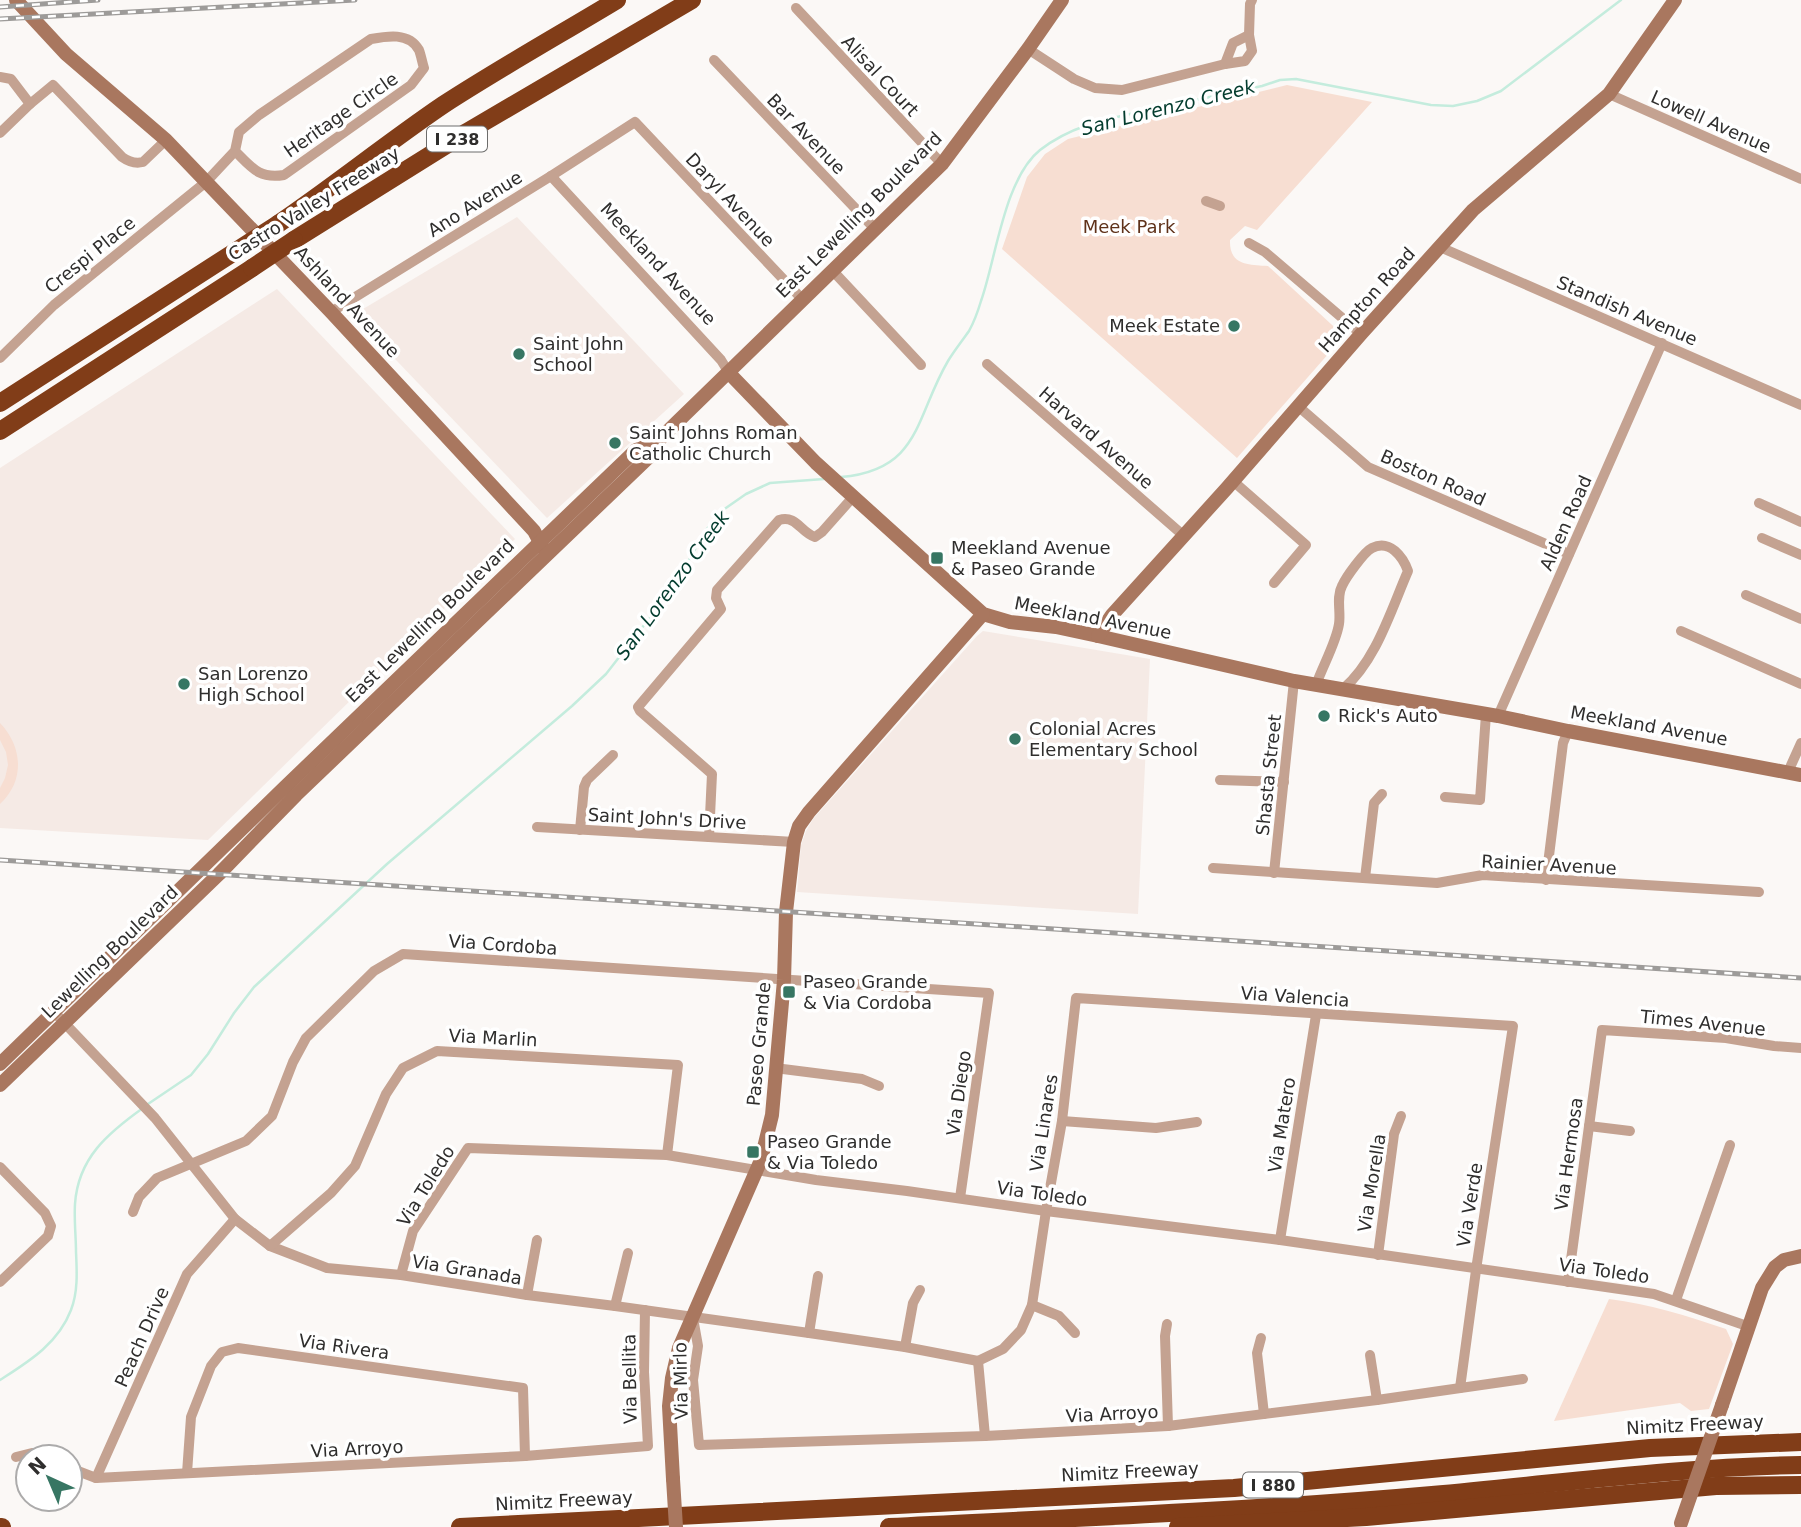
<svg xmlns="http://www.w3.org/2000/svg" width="1801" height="1527" font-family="'DejaVu Sans',sans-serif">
	<rect width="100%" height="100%" fill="#fbf8f6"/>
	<g fill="#f5eae5">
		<path d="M517 217 684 394 547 518 353 315Z"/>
		<path d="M277 289 515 539 208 840 0 828V468Z"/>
		<path d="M983 631 1150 659 1138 914 797 892 801 845 806 831 813 819 977 636Z"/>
	</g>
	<g fill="#f7ded2">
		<path d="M1287 85 1372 102 1257 230 1245 226 1230 240C1229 265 1248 265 1268 266L1344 336 1237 458 1002 249 1027 177 1045 154 1068 139Z"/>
		<path d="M0 723C23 747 25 781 0 804V788L5 778 8 765 6 752 0 740Z"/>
		<path d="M1609 1299C1650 1304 1687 1316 1726 1329L1733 1344 1709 1409 1691 1411 1680 1403 1554 1421Z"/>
	</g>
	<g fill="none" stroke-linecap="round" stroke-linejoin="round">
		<g stroke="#c4ecdd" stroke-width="2.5">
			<path d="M841 477C921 470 915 417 948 361 954 351 962 341 969 331 974 322 978 311 981 301 996 259 1004 179 1040 150 1076 122 1115 118 1158 108 1193 101 1227 93 1262 86L1280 80 1296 79 1431 105 1453 106 1477 101 1501 91 1621 0"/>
			<path d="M148 1104 191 1075 208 1054 234 1013 254 987 387 864 572 706 606 674 673 588 706 530 723 510 746 494 770 483 824 479"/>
			<path d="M0 1380C28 1362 58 1344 71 1310 78 1292 77 1272 76 1252 76 1237 74 1220 75 1204 78 1158 108 1133 143 1108"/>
		</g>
		<g stroke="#c4a291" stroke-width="10">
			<path d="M796 8 942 164"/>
			<path d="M1028 49 1074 79 1095 88 1122 90 1225 64 1245 61 1252 51 1249 35 1250 4 1252 0"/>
			<path d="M714 60 875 229"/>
			<path d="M1225 64 1233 43 1249 35"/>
			<path d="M0 77 11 79 30 104"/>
			<path d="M1609 94 1801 179"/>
			<path d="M0 133 30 104 53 85 122 157C129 162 135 164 143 162L166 140"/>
			<path d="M551 176 721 360 729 373"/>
			<path d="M1206 201 1220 206"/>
			<path d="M1249 243 1265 252 1361 334"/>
			<path d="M1440 247 1801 405"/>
			<path d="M832 270 921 365"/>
			<path d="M331 312 551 176 635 122 802 299"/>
			<path d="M0 358 54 305 206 182 235 151 239 132 259 115 371 39C387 36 409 32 419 50 421 55 422 62 424 68L411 85 284 175C259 179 252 168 235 151"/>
			<path d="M987 364 1184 536"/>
			<path d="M1299 407 1368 467 1569 554"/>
			<path d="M1233 481 1306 545 1274 583"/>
			<path d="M1759 503 1801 522"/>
			<path d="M1762 538 1801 555"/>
			<path d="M1746 595 1801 619"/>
			<path d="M1681 631 1801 684"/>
			<path d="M1316 685C1323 665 1336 643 1339 624 1341 612 1336 597 1342 586 1346 577 1364 552 1372 548 1390 539 1403 557 1408 571 1391 610 1376 661 1343 689"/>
			<path d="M1498 716 1662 343"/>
			<path d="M1788 772 1801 743"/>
			<path d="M1220 780 1284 782"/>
			<path d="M1445 797 1480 800 1486 714"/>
			<path d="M537 827 794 842"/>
			<path d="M580 830 584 787 587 780 613 755"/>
			<path d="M709 837 712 774 640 711 638 707 721 609 716 598 717 590 779 520C797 515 800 532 815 537L822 532 853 497"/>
			<path d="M1213 868 1437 883 1483 875 1759 892"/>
			<path d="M1274 873 1294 681"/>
			<path d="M1365 878 1374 803 1382 794"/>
			<path d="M1546 880 1563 743 1568 731"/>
			<path d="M54 1012 155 1118 235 1219 270 1246 327 1268 401 1275 527 1295 615 1306 809 1333 905 1347 978 1361"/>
			<path d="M775 1068 862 1079 879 1086"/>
			<path d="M1062 1121 1156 1128 1197 1122"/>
			<path d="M1589 1126 1630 1131"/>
			<path d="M0 1167 45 1213 51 1226 48 1236 0 1282"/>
			<path d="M133 1212 139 1197 157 1178 246 1141 272 1116 293 1062 306 1038 374 971 403 954 989 993 960 1198"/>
			<path d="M1280 1240 1316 1015"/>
			<path d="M270 1246 331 1193 355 1166 386 1094 403 1068 437 1051 678 1065 667 1155"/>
			<path d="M1378 1255 1394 1134 1401 1116"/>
			<path d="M401 1275 413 1231 468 1148 667 1155 816 1180 907 1191 1046 1211 1280 1240 1654 1294 1750 1327"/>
			<path d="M1568 1282 1602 1030 1726 1038 1774 1046 1801 1048"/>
			<path d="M527 1295 537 1240"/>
			<path d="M1676 1300 1730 1145"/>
			<path d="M1032 1305 1059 1316 1075 1333"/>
			<path d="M615 1306 628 1253"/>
			<path d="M693 1318 698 1346 693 1380 699 1445 985 1436 1168 1426 1377 1400 1523 1379"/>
			<path d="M1167 1324 1165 1336 1168 1426"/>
			<path d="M809 1333 818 1276"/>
			<path d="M1261 1338 1257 1353 1264 1414"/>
			<path d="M905 1347 913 1303 920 1290"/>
			<path d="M1370 1355 1377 1400"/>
			<path d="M985 1436 978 1361 1003 1349 1021 1330 1032 1305 1046 1211 1062 1121 1076 998 1513 1026 1477 1263 1460 1388"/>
			<path d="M16 1457 32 1453 43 1457"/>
			<path d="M70 1468 96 1478 525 1456 648 1446 644 1372 645 1310"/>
			<path d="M187 1473 191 1417 211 1366 222 1352 238 1348 523 1388 525 1456"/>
			<path d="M96 1478 187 1274 235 1219"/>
		</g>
		<g stroke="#a9775f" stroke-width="14">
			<path d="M16 0 66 54 166 140 331 312 534 531 543 548"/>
			<path d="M729 373 816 463 983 614 1010 622 1056 627 1098 636 1294 681 1498 716 1568 731 1801 775"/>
			<path d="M1098 636 1112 615 1227 488 1361 334 1473 210 1609 94 1675 0"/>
			<path d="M0 1064 284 788 636 450 658 440"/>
			<path d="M0 1085 219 874 296 795 649 457 660 439 670 429 942 164 1028 49 1062 0"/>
			<path d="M1722 1405 1762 1288 1775 1267 1784 1260 1801 1256"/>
			<path d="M673 1479 669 1406 672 1378 679 1348 761 1160 772 1115 784 980 786 912 794 842 799 826 809 812 983 614"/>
		</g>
		<g stroke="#813d18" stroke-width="18">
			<path d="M278 224C334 186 387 143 443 105 500 68 559 35 617 0"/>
			<path d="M294 240 467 132 692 0"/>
			<path d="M0 403 236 251"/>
			<path d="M0 431 252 268"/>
			<path d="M0 1527H2"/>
			<path d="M460 1527 1234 1488 1650 1448 1801 1442"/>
			<path d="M889 1527C1070 1518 1252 1511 1432 1495 1555 1484 1677 1467 1801 1465"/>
			<path d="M1178 1527 1366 1517 1716 1486 1801 1485"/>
		</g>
		<defs>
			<g id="rail">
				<path d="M0 7 98 0"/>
				<path d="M0 19 355 0"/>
				<path d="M0 860 1801 978"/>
			</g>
		</defs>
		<use href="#rail" stroke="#9d9b99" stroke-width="5"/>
		<use href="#rail" stroke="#fff" stroke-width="2.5" stroke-dasharray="8" stroke-linecap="butt"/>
		<g stroke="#a9775f" stroke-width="14">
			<path d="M673 1479 676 1527"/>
			<path d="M1681 1523 1722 1405"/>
		</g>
		<g stroke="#813d18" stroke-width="18">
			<path d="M236 251 278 224"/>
			<path d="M252 268 294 240"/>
		</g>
	</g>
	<g fill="#377663" stroke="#fff" stroke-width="2.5">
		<circle cx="1234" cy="326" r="7"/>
		<circle cx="519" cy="354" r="7"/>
		<circle cx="615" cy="443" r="7"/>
		<rect x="930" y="551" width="14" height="14" rx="3.5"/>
		<circle cx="184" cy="684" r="7"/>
		<circle cx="1324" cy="716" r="7"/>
		<circle cx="1015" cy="739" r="7"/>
		<rect x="782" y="985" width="14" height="14" rx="3.5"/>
		<rect x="746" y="1145" width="14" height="14" rx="3.5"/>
	</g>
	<g text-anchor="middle" stroke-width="7" stroke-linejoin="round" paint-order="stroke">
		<g fill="#fff" stroke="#6d6d6c" stroke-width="2">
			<rect x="427" y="126.5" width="60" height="25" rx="5"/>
			<rect x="1243" y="1472.5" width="60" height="25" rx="5"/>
		</g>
		<g font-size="16" font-weight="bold" fill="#2f2e2d">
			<text x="457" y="145">I 238</text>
			<text x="1273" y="1491">I 880</text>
		</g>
		<g font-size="18" fill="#2f2e2d" stroke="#fff">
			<text transform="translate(880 76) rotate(47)" y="6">Alisal Court</text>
			<text transform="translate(341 115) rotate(-35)" y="6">Heritage Circle</text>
			<text transform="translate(1711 122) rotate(24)" y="6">Lowell Avenue</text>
			<text transform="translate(806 134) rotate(46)" y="6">Bar Avenue</text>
			<text transform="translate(730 200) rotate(47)" y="6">Daryl Avenue</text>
			<text transform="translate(314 204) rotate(-32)" y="6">Castro Valley Freeway</text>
			<text transform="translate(475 204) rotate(-32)" y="6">Ano Avenue</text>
			<text transform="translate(859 215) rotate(-45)" y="6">East Lewelling Boulevard</text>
			<text transform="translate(90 255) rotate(-39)" y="6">Crespi Place</text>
			<text transform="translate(658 264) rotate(47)" y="6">Meekland Avenue</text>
			<text transform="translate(1367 300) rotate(-48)" y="6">Hampton Road</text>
			<text transform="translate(347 302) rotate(47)" y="6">Ashland Avenue</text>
			<text transform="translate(1627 311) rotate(23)" y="6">Standish Avenue</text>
			<text transform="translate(1096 438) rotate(41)" y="6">Harvard Avenue</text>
			<text transform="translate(1433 478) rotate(24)" y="6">Boston Road</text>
			<text transform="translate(1566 523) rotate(-66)" y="6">Alden Road</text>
			<text transform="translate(1093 618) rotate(11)" y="6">Meekland Avenue</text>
			<text transform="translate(430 621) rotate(-44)" y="6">East Lewelling Boulevard</text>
			<text transform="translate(1649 726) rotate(10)" y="6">Meekland Avenue</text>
			<text transform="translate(1269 775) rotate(-84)" y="6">Shasta Street</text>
			<text transform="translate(667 819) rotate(3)" y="6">Saint John's Drive</text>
			<text transform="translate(1549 865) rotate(3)" y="6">Rainier Avenue</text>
			<text transform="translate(503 945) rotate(4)" y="6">Via Cordoba</text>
			<text transform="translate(110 952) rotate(-44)" y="6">Lewelling Boulevard</text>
			<text transform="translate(1295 997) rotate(4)" y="6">Via Valencia</text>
			<text transform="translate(1703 1023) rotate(6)" y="6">Times Avenue</text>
			<text transform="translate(493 1038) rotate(3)" y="6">Via Marlin</text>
			<text transform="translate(759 1044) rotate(-85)" y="6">Paseo Grande</text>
			<text transform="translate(959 1093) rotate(-82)" y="6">Via Diego</text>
			<text transform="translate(1044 1123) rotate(-81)" y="6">Via Linares</text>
			<text transform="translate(1282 1125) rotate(-81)" y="6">Via Matero</text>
			<text transform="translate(1569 1154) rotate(-82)" y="6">Via Hermosa</text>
			<text transform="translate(1372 1183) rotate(-81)" y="6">Via Morella</text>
			<text transform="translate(426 1186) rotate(-58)" y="6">Via Toledo</text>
			<text transform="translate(1042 1194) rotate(8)" y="6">Via Toledo</text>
			<text transform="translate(1470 1205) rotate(-81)" y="6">Via Verde</text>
			<text transform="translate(467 1270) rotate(9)" y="6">Via Granada</text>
			<text transform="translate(1604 1271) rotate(8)" y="6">Via Toledo</text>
			<text transform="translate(142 1337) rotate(-66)" y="6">Peach Drive</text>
			<text transform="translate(344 1347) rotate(8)" y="6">Via Rivera</text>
			<text transform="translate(630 1379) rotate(-91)" y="6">Via Bellita</text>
			<text transform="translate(681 1381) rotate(-91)" y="6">Via Mirlo</text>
			<text transform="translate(1112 1414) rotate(-3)" y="6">Via Arroyo</text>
			<text transform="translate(1695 1425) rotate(-3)" y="6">Nimitz Freeway</text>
			<text transform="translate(357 1449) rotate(-3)" y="6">Via Arroyo</text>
			<text transform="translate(1130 1472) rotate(-3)" y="6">Nimitz Freeway</text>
			<text transform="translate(564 1501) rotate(-3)" y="6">Nimitz Freeway</text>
		</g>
		<g font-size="18" fill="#5f321a" stroke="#fff">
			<text x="1129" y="233">Meek Park</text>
		</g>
		<g font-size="18" fill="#2f2e2d" stroke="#fff" text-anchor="start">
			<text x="1220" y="332" text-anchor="end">Meek Estate</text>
			<text x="533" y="350">Saint John<tspan x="533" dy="21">School</tspan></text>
			<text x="629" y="439">Saint Johns Roman<tspan x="629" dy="21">Catholic Church</tspan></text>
			<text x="951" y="554">Meekland Avenue<tspan x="951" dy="21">&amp; Paseo Grande</tspan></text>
			<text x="198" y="680">San Lorenzo<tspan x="198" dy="21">High School</tspan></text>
			<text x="1338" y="722">Rick's Auto</text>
			<text x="1029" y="735">Colonial Acres<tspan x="1029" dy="21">Elementary School</tspan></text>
			<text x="803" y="988">Paseo Grande<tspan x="803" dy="21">&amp; Via Cordoba</tspan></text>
			<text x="767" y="1148">Paseo Grande<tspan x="767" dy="21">&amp; Via Toledo</tspan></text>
		</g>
		<g font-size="19" font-style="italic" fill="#033c2e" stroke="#fff">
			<text transform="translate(1168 107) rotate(-14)" y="7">San Lorenzo Creek</text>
			<text transform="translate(672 585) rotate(-54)" y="7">San Lorenzo Creek</text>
		</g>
	</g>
	<g transform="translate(49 1478) rotate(316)"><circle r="33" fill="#ffffff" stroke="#acabab" stroke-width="2"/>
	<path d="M0-5L12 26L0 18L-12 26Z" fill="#377663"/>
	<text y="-10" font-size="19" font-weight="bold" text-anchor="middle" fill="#2f2e2d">N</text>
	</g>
</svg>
